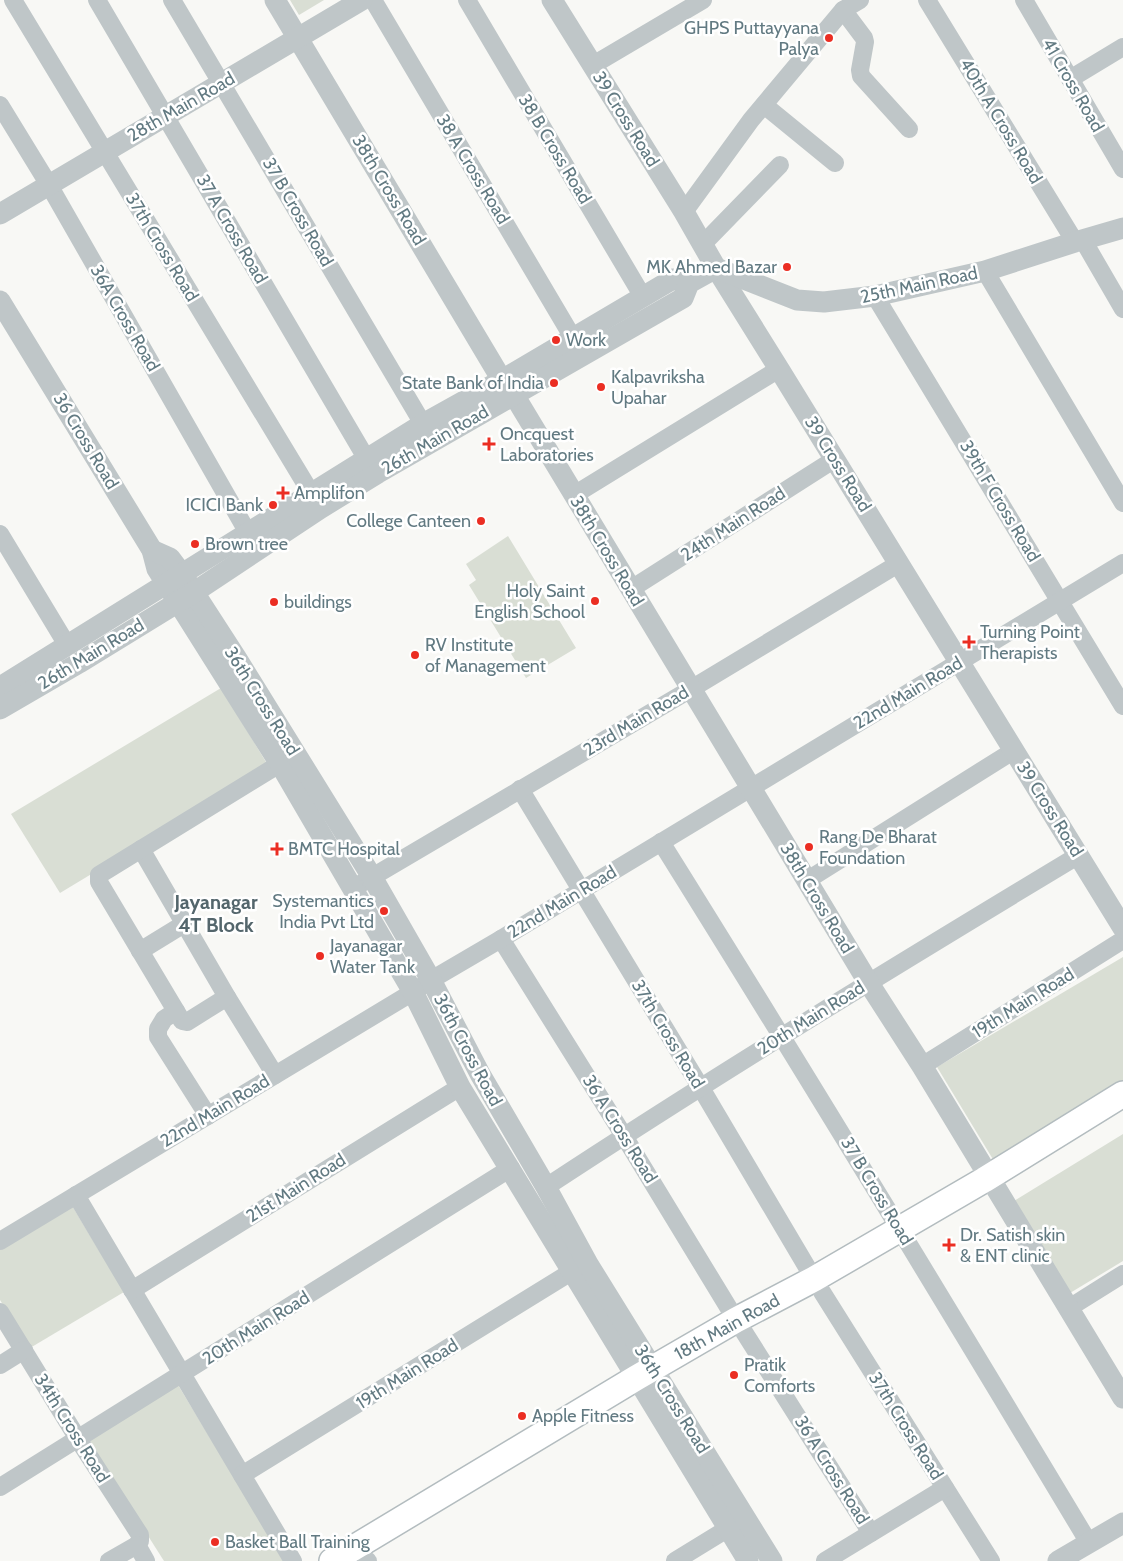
<svg xmlns="http://www.w3.org/2000/svg" width="1123" height="1561" font-family="Cabin,sans-serif">
	<rect width="100%" height="100%" fill="#f8f8f5"/>
	<g fill="#d9ded4">
		<path d="M290 0H324L299 15Z"/>
		<path d="M508 536 576 648 526 678 469 585 476 580 466 564Z"/>
		<path d="M221 688 269 767 60 893 11 814Z"/>
		<path d="M1123 957V1084L994 1161 937 1067Z"/>
		<path d="M1123 1134V1261L1070 1293 1014 1201Z"/>
		<path d="M71 1204 124 1292 30 1348 0 1300V1249Z"/>
		<path d="M178 1385 285 1561H164L87 1440Z"/>
	</g>
	<g fill="none" stroke-linecap="round" stroke-linejoin="round">
		<defs>
			<path id="secondary" d="M332 1561 636 1378 736 1320 814 1279 984 1180 1123 1094"/>
		</defs>
		<use href="#secondary" stroke="#b3bcbf" stroke-width="28"/>
		<g stroke="#bfc6c8" stroke-width="18">
			<path d="M13 0 311 493"/>
			<path d="M97 0 366 458"/>
			<path d="M172 0 423 424"/>
			<path d="M373 0 573 338"/>
			<path d="M467 0 643 297"/>
			<path d="M927 0 1075 242"/>
			<path d="M1024 0 1123 169"/>
			<path d="M843 10 864 38 865 42 860 70 861 76 909 129"/>
			<path d="M593 65 703 0"/>
			<path d="M1070 79 1123 47"/>
			<path d="M0 105 49 185 248 533"/>
			<path d="M764 105 835 163"/>
			<path d="M684 212 751 120 843 10 860 0"/>
			<path d="M1083 240 1123 309"/>
			<path d="M703 244 780 165"/>
			<path d="M985 271 1123 503"/>
			<path d="M875 296 1123 706"/>
			<path d="M574 495 779 369"/>
			<path d="M0 534 67 645"/>
			<path d="M631 589 835 459"/>
			<path d="M520 789 701 1088 814 1279"/>
			<path d="M661 842C806 1074 948 1308 1089 1543"/>
			<path d="M141 849 227 997 275 1075"/>
			<path d="M806 881 1013 751"/>
			<path d="M362 883 691 689 898 564"/>
			<path d="M501 939 624 1136 736 1320"/>
			<path d="M140 951 184 924"/>
			<path d="M227 997 187 1022 182 1021 99 882V875L291 757"/>
			<path d="M176 1011 164 1019 158 1029V1037L208 1116"/>
			<path d="M922 1066 1123 940"/>
			<path d="M546 1187C721 1072 900 963 1079 855"/>
			<path d="M76 1195 293 1561"/>
			<path d="M0 1241 413 992 431 980 501 939 1123 563"/>
			<path d="M132 1290 460 1087"/>
			<path d="M822 1292 991 1561"/>
			<path d="M1069 1308 1123 1274"/>
			<path d="M0 1312 78 1439 140 1535V1541L137 1545"/>
			<path d="M744 1332 871 1533"/>
			<path d="M0 1365 24 1350"/>
			<path d="M242 1475 571 1272"/>
			<path d="M0 1487 511 1168"/>
			<path d="M137 1545 146 1561"/>
			<path d="M367 1560 368 1561"/>
			<path d="M109 1561 137 1545"/>
			<path d="M675 1561 727 1529"/>
			<path d="M825 1561 945 1488"/>
		</g>
		<g stroke="#bfc6c8" stroke-width="21">
			<path d="M275 0 502 380"/>
			<path d="M552 0 684 212 716 268 779 369 1123 928"/>
			<path d="M0 214 362 0"/>
			<path d="M716 268 797 300 824 302 875 296 985 271 1075 242 1123 228"/>
			<path d="M0 301 152 550 157 569 280 764 413 992 460 1087 748 1561"/>
			<path d="M514 395 868 982 922 1066 1123 1398"/>
			<path d="M152 550 170 558 182 574 237 659 372 877 431 980 480 1074 546 1187 588 1264 772 1561"/>
			<path d="M0 687 423 424 502 380 673 279 689 283"/>
			<path d="M0 709 79 663 193 593 321 508 378 473 683 298 689 283 716 268"/>
			<path d="M1058 1561 1123 1523"/>
		</g>
		<use href="#secondary" stroke="#fff" stroke-width="25"/>
	</g>
	<g fill="#eb2e23" stroke="#fff" stroke-width="2">
		<circle cx="829" cy="38" r="5"/>
		<circle cx="787" cy="267" r="5"/>
		<circle cx="556" cy="340" r="5"/>
		<circle cx="554" cy="383" r="5"/>
		<circle cx="601" cy="387" r="5"/>
		<path d="M486.5 436.5h5v5h5v5h-5v5h-5v-5h-5v-5h5z"/>
		<path d="M280.5 485.5h5v5h5v5h-5v5h-5v-5h-5v-5h5z"/>
		<circle cx="273" cy="505" r="5"/>
		<circle cx="481" cy="521" r="5"/>
		<circle cx="195" cy="544" r="5"/>
		<circle cx="595" cy="601" r="5"/>
		<circle cx="274" cy="602" r="5"/>
		<path d="M966.5 634.5h5v5h5v5h-5v5h-5v-5h-5v-5h5z"/>
		<circle cx="415" cy="655" r="5"/>
		<circle cx="809" cy="847" r="5"/>
		<path d="M274.5 841.5h5v5h5v5h-5v5h-5v-5h-5v-5h5z"/>
		<circle cx="384" cy="911" r="5"/>
		<circle cx="320" cy="956" r="5"/>
		<path d="M946.5 1237.5h5v5h5v5h-5v5h-5v-5h-5v-5h5z"/>
		<circle cx="734" cy="1375" r="5"/>
		<circle cx="522" cy="1416" r="5"/>
		<circle cx="215" cy="1542" r="5"/>
	</g>
	<g text-anchor="middle" stroke-width="5" stroke-linejoin="round" paint-order="stroke">
		<g font-size="18" fill="#627a82" stroke="#fff" text-anchor="start">
			<text x="819" y="34" text-anchor="end">GHPS Puttayyana<tspan x="819" dy="21">Palya</tspan></text>
			<text x="777" y="273" text-anchor="end">MK Ahmed Bazar</text>
			<text x="566" y="346">Work</text>
			<text x="611" y="383">Kalpavriksha<tspan x="611" dy="21">Upahar</tspan></text>
			<text x="544" y="389" text-anchor="end">State Bank of India</text>
			<text x="500" y="440">Oncquest<tspan x="500" dy="21">Laboratories</tspan></text>
			<text x="294" y="499">Amplifon</text>
			<text x="263" y="511" text-anchor="end">ICICI Bank</text>
			<text x="471" y="527" text-anchor="end">College Canteen</text>
			<text x="205" y="550">Brown tree</text>
			<text x="585" y="597" text-anchor="end">Holy Saint<tspan x="585" dy="21">English School</tspan></text>
			<text x="284" y="608">buildings</text>
			<text x="980" y="638">Turning Point<tspan x="980" dy="21">Therapists</tspan></text>
			<text x="425" y="651">RV Institute<tspan x="425" dy="21">of Management</tspan></text>
			<text x="819" y="843">Rang De Bharat<tspan x="819" dy="21">Foundation</tspan></text>
			<text x="288" y="855">BMTC Hospital</text>
			<text x="374" y="907" text-anchor="end">Systemantics<tspan x="374" dy="21">India Pvt Ltd</tspan></text>
			<text x="330" y="952">Jayanagar<tspan x="330" dy="21">Water Tank</tspan></text>
			<text x="960" y="1241">Dr. Satish skin<tspan x="960" dy="21">&amp; ENT clinic</tspan></text>
			<text x="744" y="1371">Pratik<tspan x="744" dy="21">Comforts</tspan></text>
			<text x="532" y="1422">Apple Fitness</text>
			<text x="225" y="1548">Basket Ball Training</text>
		</g>
		<g font-size="18" fill="#627a82" stroke="#fff">
			<text transform="translate(1073 85) rotate(60)" y="6">41 Cross Road</text>
			<text transform="translate(181 107) rotate(-30)" y="6">28th Main Road</text>
			<text transform="translate(626 119) rotate(58)" y="6">39 Cross Road</text>
			<text transform="translate(1001 121) rotate(59)" y="6">40th A Cross Road</text>
			<text transform="translate(555 149) rotate(59)" y="6">38 B Cross Road</text>
			<text transform="translate(473 169) rotate(59)" y="6">38 A Cross Road</text>
			<text transform="translate(389 190) rotate(59)" y="6">38th Cross Road</text>
			<text transform="translate(298 212) rotate(60)" y="6">37 B Cross Road</text>
			<text transform="translate(232 229) rotate(60)" y="6">37 A Cross Road</text>
			<text transform="translate(162 247) rotate(59)" y="6">37th Cross Road</text>
			<text transform="translate(919 285) rotate(-12)" y="6">25th Main Road</text>
			<text transform="translate(125 318) rotate(60)" y="6">36A Cross Road</text>
			<text transform="translate(435 440) rotate(-30)" y="6">26th Main Road</text>
			<text transform="translate(86 441) rotate(59)" y="6">36 Cross Road</text>
			<text transform="translate(838 464) rotate(58)" y="6">39 Cross Road</text>
			<text transform="translate(1000 501) rotate(59)" y="6">39th F Cross Road</text>
			<text transform="translate(733 524) rotate(-33)" y="6">24th Main Road</text>
			<text transform="translate(607 551) rotate(59)" y="6">38th Cross Road</text>
			<text transform="translate(91 654) rotate(-31)" y="6">26th Main Road</text>
			<text transform="translate(908 693) rotate(-31)" y="6">22nd Main Road</text>
			<text transform="translate(262 701) rotate(58)" y="6">36th Cross Road</text>
			<text transform="translate(636 721) rotate(-31)" y="6">23rd Main Road</text>
			<text transform="translate(1050 809) rotate(58)" y="6">39 Cross Road</text>
			<text transform="translate(817 898) rotate(59)" y="6">38th Cross Road</text>
			<text transform="translate(562 902) rotate(-31)" y="6">22nd Main Road</text>
			<text transform="translate(1023 1003) rotate(-32)" y="6">19th Main Road</text>
			<text transform="translate(811 1018) rotate(-32)" y="6">20th Main Road</text>
			<text transform="translate(668 1034) rotate(59)" y="6">37th Cross Road</text>
			<text transform="translate(468 1050) rotate(62)" y="6">36th Cross Road</text>
			<text transform="translate(215 1111) rotate(-31)" y="6">22nd Main Road</text>
			<text transform="translate(620 1129) rotate(58)" y="6">36 A Cross Road</text>
			<text transform="translate(296 1188) rotate(-32)" y="6">21st Main Road</text>
			<text transform="translate(877 1191) rotate(59)" y="6">37 B Cross Road</text>
			<text transform="translate(727 1327) rotate(-29)" y="6">18th Main Road</text>
			<text transform="translate(256 1328) rotate(-32)" y="6">20th Main Road</text>
			<text transform="translate(407 1374) rotate(-32)" y="6">19th Main Road</text>
			<text transform="translate(672 1399) rotate(58)" y="6">36th Cross Road</text>
			<text transform="translate(906 1426) rotate(58)" y="6">37th Cross Road</text>
			<text transform="translate(72 1428) rotate(58)" y="6">34th Cross Road</text>
			<text transform="translate(832 1470) rotate(58)" y="6">36 A Cross Road</text>
		</g>
		<g font-size="20" font-weight="bold" fill="#54666c" stroke="#fff">
			<text x="216" y="909">Jayanagar<tspan x="216" dy="23">4T Block</tspan></text>
		</g>
	</g>
</svg>
